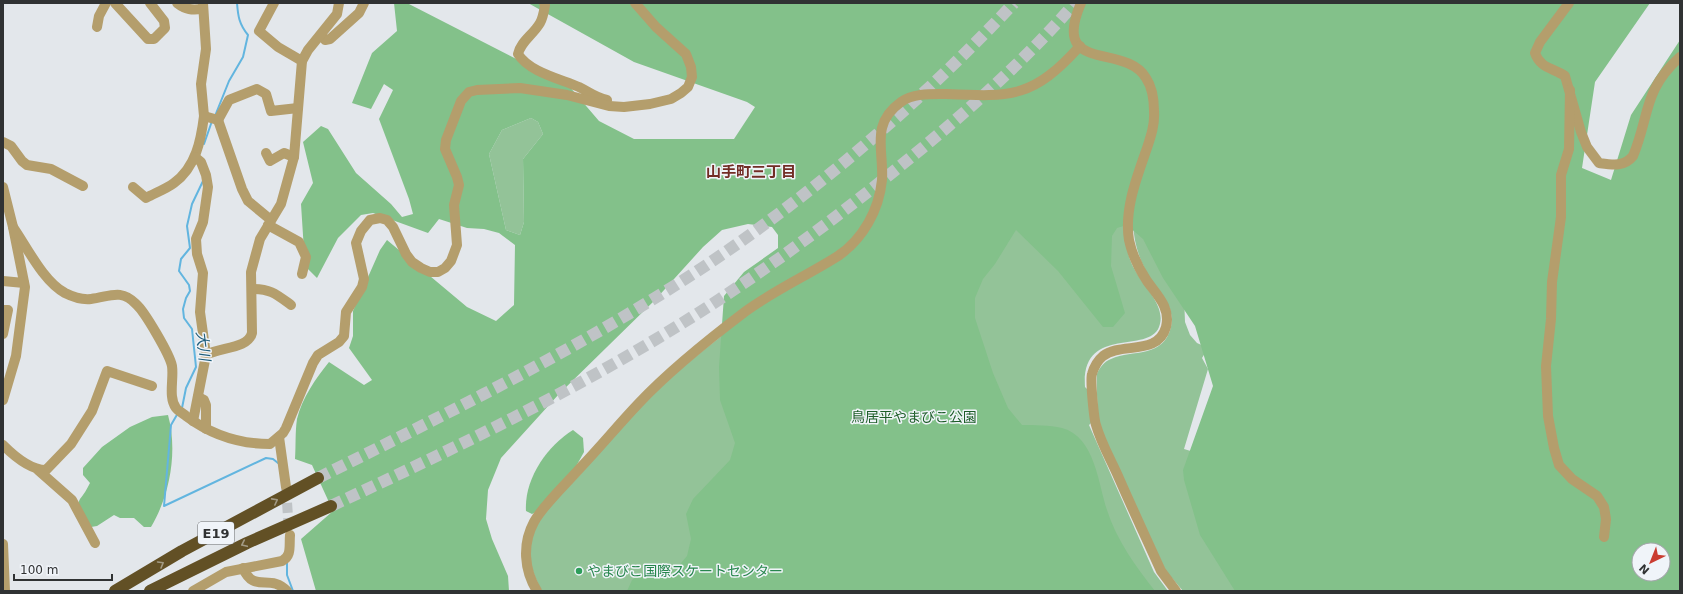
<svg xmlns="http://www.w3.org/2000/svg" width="1683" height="594" font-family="'DejaVu Sans','Noto Sans JP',sans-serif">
	<rect width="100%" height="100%" fill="#e3e7eb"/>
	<g fill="#93c398">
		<path d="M1124 68 1126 244C1128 253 1130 262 1135 270 1144 287 1167 307 1159 327 1148 355 1081 324 1085 387L1089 391 1092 422 1089 425 1154 572 1168 591H542C533 575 527 558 532 539 538 514 562 494 579 476 606 445 633 413 664 384 689 361 716 340 744 319Z"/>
		<path d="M531 118 538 122 543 134 523 159 524 222 520 235 506 230 489 154 502 130Z"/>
		<path d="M1133 224 1184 296 1185 322 1190 335 1197 343 1208 348 1202 358 1208 369 1184 449 1247 468 1291 591H1183L1172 578H1169C1152 541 1135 504 1118 467 1113 456 1102 438 1099 426 1098 416 1096 383 1097 374 1099 368 1105 361 1111 359 1133 349 1163 359 1171 327 1176 303 1155 289 1146 271 1138 256 1134 241 1133 224Z"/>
	</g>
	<g fill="#83c18a" fill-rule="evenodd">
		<path d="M394 3H407L569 86 599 121 634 139H734L755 107 747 102 634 62 528 3H1650L1595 82 1582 168 1611 180 1631 115 1680 40V591H1235L1200 535 1184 480 1183 470 1213 386 1195 326 1163 278 1143 239 1127 225 1117 228 1112 236 1111 266 1125 313 1113 327H1103L1058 271 1016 230 995 264 983 279 975 298V318L993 373 1008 408 1022 425C1035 425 1049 425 1062 428 1095 437 1098 483 1107 510 1116 539 1136 567 1155 591H627L632 580 644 571 663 575 676 569 687 556 691 539 686 514 693 499 730 460 735 443 720 400 719 367 724 296 744 272 778 248V235L772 227 748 224 722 230 703 247 655 300 559 394 501 458 488 490 486 519 492 539 508 576 509 591H316L301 539 333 511 312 465 295 459C296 446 295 432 297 419 302 398 316 378 329 362L364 385 372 380 349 348 353 336V311L380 250 387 240 467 307 496 321 514 305 515 245 499 233 484 229 467 228 439 219 428 233 373 213 361 215 338 238 317 278 305 266 301 204 313 183 303 142 321 126 328 129 356 173 391 204 402 217 413 214 409 199 379 119 393 90 384 84 371 109 352 103 372 53 397 31ZM531 118 538 122 543 134 523 159 524 222 520 235 506 230 489 154 502 130ZM1639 550H1663V574H1639Z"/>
		<path d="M168 415C178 451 170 495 151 527H144L134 518H120L114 515 97 526 91 527C86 520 74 509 80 499 84 494 87 489 90 483L83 475V468L102 447 130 427 152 417Z"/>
		<path d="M573 430 583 438 584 452 574 470 541 509 532 514 526 511C524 479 547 446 573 430Z"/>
	</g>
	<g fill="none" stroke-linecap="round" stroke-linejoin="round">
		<g stroke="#62b5df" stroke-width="2">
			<path d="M215 116 229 81 243 57 248 35C239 24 238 16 237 3"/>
			<path d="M204 144 212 121"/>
			<path d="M182 408 186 388 196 367 192 329 184 318 183 309 186 298 190 291 189 285 179 271 181 259 190 248 187 226 192 204 203 181"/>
			<path d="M178 413 171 425 164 506 266 458 273 459 278 463"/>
			<path d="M287 561V575L293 591"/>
		</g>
		<path stroke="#bfc3c6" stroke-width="10" stroke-dasharray="10 5" stroke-linecap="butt" d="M286 488 289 531"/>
		<g stroke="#bfc3c6" stroke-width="12" stroke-dasharray="12 6" stroke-linecap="butt">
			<path d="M318 478C446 414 576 350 696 272 811 196 919 104 1014 3"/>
			<path d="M331 506C464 444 597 380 720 299 782 258 841 214 899 167 961 117 1023 63 1075 3"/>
		</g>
		<g stroke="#b49e6c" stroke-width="10">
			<path d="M115 3 148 39H154L165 28 164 21 150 3"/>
			<path d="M177 3C186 10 192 10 202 9"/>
			<path d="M203 3 206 49 201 84 204 116"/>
			<path d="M274 3 259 31 278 47 302 61"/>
			<path d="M544 3 545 5C544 11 543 18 540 23 533 35 521 41 518 54 529 72 561 79 579 87 589 92 596 98 607 100"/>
			<path d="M1081 3C1050 75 1125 42 1146 78 1152 87 1154 100 1154 111 1155 124 1151 136 1147 148 1137 177 1124 209 1129 240 1132 254 1139 269 1147 281 1157 295 1171 308 1166 327 1158 356 1121 342 1103 356 1097 361 1094 367 1092 374 1090 379 1094 419 1096 425 1101 443 1111 460 1118 476 1132 508 1147 540 1161 571L1176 591"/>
			<path d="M1569 3 1540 42 1535 53C1540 68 1553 68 1565 76L1581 132 1587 147 1599 163C1613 165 1624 167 1633 156 1650 115 1643 90 1680 57"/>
			<path d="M97 27 99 16 106 3"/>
			<path d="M321 35 325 40 330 39 359 13 364 3"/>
			<path d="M1570 90 1569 149 1561 175V217L1552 282 1551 319 1546 366 1548 416 1554 448 1559 465 1572 479 1597 496 1604 507 1606 519 1604 537"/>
			<path d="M218 120 242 189 248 201 271 220"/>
			<path d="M3 142 11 146 22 161 27 165 51 169 83 186"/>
			<path d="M266 153 270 161 284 153 294 157"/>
			<path d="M3 187 13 227 25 287 16 356 3 400"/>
			<path d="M133 187 146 198C155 193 166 189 174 183 196 167 201 140 204 116L218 120 229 100 257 89 266 94 271 111 298 108"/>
			<path d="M268 225 299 242 306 257 302 274"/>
			<path d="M13 227C27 247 43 281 65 293 73 297 82 300 91 299 109 297 121 288 136 304 145 312 170 355 172 366 174 379 168 397 176 408 178 411 183 413 186 416 210 434 239 444 270 444L283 433 286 428 313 363 318 355 339 342 344 336 346 312 362 287 364 279 356 243 361 231 370 220 380 218 387 220 393 227 406 254 412 262 421 268 430 272H438L445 268 451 261 457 245 454 205 459 185 457 177 445 149 446 140 461 101 469 92 477 90 520 88 567 95 609 106 624 107 650 104 671 99 681 93 688 87 692 77 691 67 686 54 656 27 635 3"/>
			<path d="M3 281 24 283"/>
			<path d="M252 289C271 289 276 294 291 305"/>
			<path d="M3 310H8L3 334"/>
			<path d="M206 355C220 347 248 349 252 333L251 272 260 239 281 204 294 157 302 61 308 50 337 14 339 3"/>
			<path d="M198 397 204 400 206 405V429"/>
			<path d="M193 421 206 355 200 312 203 273 197 254 196 239 203 222 208 187 206 175 201 162 195 157"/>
			<path d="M279 437 286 487"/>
			<path d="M3 445C14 456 31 470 46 470L71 444 92 411 107 371 152 386"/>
			<path d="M38 470 72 500 95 543"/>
			<path d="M3 544 5 591"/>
			<path d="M243 568C254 594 270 573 287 591"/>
			<path d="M193 591 226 572 282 561C292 556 289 546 290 535"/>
			<path d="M537 591C524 570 522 544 534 522 543 505 568 482 581 467 601 446 619 424 639 403 671 369 709 339 746 311 775 290 808 275 838 256 863 239 879 210 882 180 884 150 870 124 901 102 913 93 932 94 946 94 1013 97 1033 98 1080 46"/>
		</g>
		<g stroke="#625025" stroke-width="12">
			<path d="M115 591 182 551 318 478"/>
			<path d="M150 591 247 543 331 506"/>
		</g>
	</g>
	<defs><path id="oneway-chevron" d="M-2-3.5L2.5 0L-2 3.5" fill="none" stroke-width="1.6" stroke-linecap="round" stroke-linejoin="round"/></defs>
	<g stroke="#a29a84">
		<use href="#oneway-chevron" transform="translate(275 501) rotate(-28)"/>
		<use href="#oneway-chevron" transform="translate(244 544) rotate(155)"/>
		<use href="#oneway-chevron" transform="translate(161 564) rotate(-30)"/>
	</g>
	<circle fill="#2e9e5b" stroke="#f0f4f9" stroke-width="1.5" cx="579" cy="571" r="4"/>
	<g text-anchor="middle" stroke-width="3" stroke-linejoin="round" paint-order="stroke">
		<rect fill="#f0f4f9" stroke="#6a6c6e" stroke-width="1" x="198" y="522" width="36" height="22" rx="3"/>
		<g font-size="13" font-weight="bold" fill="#303233">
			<text x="216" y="538">E19</text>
		</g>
		<g font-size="14" fill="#1d5d29" stroke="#f0f4f9">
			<text x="914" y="422">鳥居平やまびこ公園</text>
		</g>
		<g font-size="14" fill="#27864d" stroke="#f0f4f9" text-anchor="start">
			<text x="587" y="576">やまびこ国際スケートセンター</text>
		</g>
		<g font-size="15" font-weight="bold" fill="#722d25" stroke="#f0f4f9">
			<text x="751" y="177">山手町三丁目</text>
		</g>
		<g font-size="15" font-style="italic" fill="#1f5e7b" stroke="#f0f4f9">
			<text transform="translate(203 346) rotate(83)" y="5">大川</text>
		</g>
	</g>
	<rect width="1683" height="594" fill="none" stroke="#303233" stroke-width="8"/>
	<g transform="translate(1651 562) rotate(223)"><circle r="19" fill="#f0f4f9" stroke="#a3a6aa"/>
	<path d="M0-3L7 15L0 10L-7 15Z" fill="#ca3c31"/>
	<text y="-6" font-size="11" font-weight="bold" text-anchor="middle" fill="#303233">N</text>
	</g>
	<path d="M14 574v6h98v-6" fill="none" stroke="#303233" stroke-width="2"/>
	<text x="20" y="574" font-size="12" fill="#303233" stroke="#f0f4f9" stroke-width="3" paint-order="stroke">100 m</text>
</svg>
